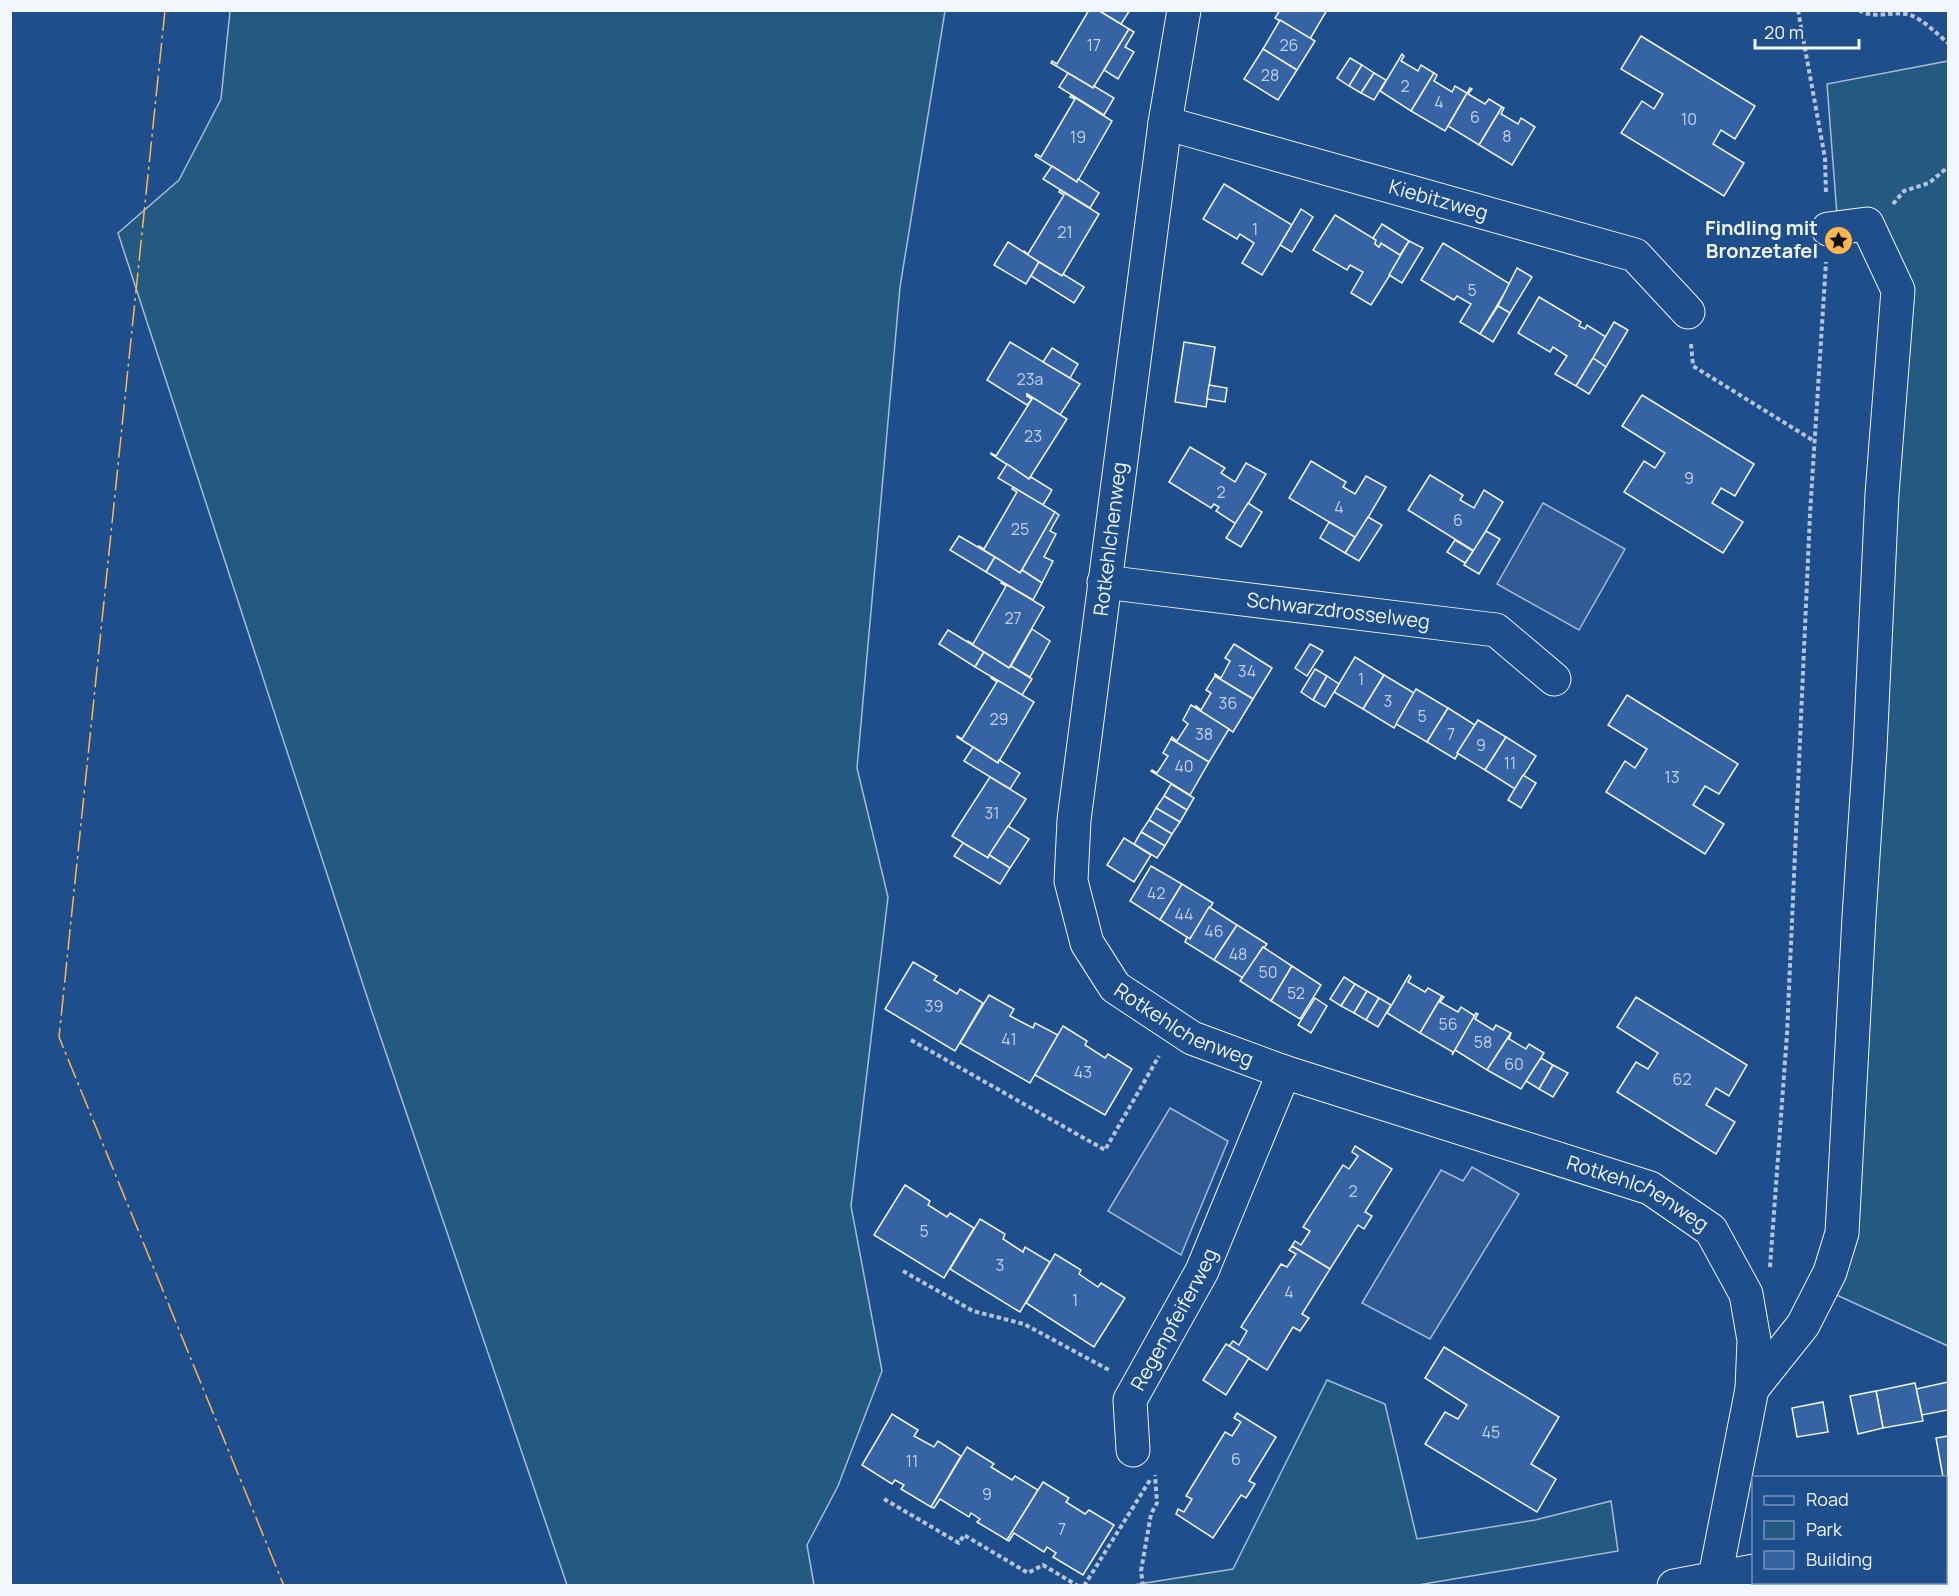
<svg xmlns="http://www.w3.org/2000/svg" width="1959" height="1596" font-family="Manrope,sans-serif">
	<rect width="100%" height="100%" fill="#1f4e8c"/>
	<g fill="#245a82" stroke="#a8bbd7" stroke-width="1.5">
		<path d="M230 11H945L900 287 857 768 888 897 851 1206 882 1371 838 1486 807 1545 814 1585H567L371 1009 118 233 179 180 221 99Z"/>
		<path d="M1948 61V1346L1830 1292 1910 287 1837 215 1827 84Z"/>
		<path d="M1327 1380 1385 1404 1417 1539 1535 1520 1611 1501 1618 1551 1418 1585H1133L1233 1569Z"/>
	</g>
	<g fill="#305b95" stroke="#a8bbd7" stroke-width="1.5">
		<path d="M1543 503 1625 549 1579 630 1497 584Z"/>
		<path d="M1170 1108 1228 1141 1181 1255 1108 1211Z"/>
		<path d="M1472 1167 1519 1194 1430 1339 1362 1303 1441 1170 1463 1181Z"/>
	</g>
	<g fill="#3563a3" stroke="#f2f6ff" stroke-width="1.5">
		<path d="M1089 10H1098L1129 29 1093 88 1051 63 1052 61 1057 64Z"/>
		<path d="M1098 10H1130L1121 24Z"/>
		<path d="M1280 10H1327L1310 39 1275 18Z"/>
		<path d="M1280 20 1315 41 1297 70 1263 49Z"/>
		<path d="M1129 29 1134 32 1125 47 1134 52 1118 79 1104 70Z"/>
		<path d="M1641 36 1755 106 1735 139 1721 130 1713 144 1744 163 1724 196 1621 133 1642 101 1654 109 1663 94 1621 69Z"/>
		<path d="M1263 49 1297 70 1278 100 1244 79Z"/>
		<path d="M1402 54 1404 56 1401 61 1418 71 1421 65 1434 73 1411 111 1380 91Z"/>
		<path d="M1350 58 1362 65 1349 86 1337 78Z"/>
		<path d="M1362 65 1374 73 1361 93 1349 86Z"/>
		<path d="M1068 73 1093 88 1094 86 1114 98 1104 115 1059 87Z"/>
		<path d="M1374 73 1386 80 1374 100 1361 93Z"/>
		<path d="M1434 73 1437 75 1434 81 1452 92 1455 86 1467 93 1445 131 1411 111Z"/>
		<path d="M1470 88 1472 89 1468 94 1485 104 1489 99 1502 107 1479 145 1448 126Z"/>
		<path d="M1071 95 1112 121 1077 182 1035 156 1036 154 1041 157 1075 99 1070 97Z"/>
		<path d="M1502 107 1504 108 1501 114 1518 124 1521 118 1535 127 1512 165 1479 145Z"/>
		<path d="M1052 166 1077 182 1078 179 1099 193 1090 208 1043 179Z"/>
		<path d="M1224 184 1292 225 1262 275 1242 263 1254 243 1240 234 1237 239 1203 219Z"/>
		<path d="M1060 190 1099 214 1062 276 1023 252 1024 251 1028 254 1064 195 1059 192Z"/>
		<path d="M1301 209 1313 217 1292 252 1280 245Z"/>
		<path d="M1335 215 1376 240 1375 244 1379 247 1381 243 1402 256 1371 305 1351 293 1363 272 1350 265 1347 270 1313 250Z"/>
		<path d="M1382 224 1409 241 1400 255 1381 243 1379 247 1375 244 1376 240 1373 238Z"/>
		<path d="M1409 241 1423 248 1402 283 1389 275Z"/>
		<path d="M1008 242 1039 262 1026 284 994 265Z"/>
		<path d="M1443 243 1510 284 1480 334 1460 322 1471 304 1457 296 1454 300 1421 280Z"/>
		<path d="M1039 262 1062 276 1063 274 1084 287 1074 303 1031 276Z"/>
		<path d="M1517 268 1532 277 1510 313 1498 306Z"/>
		<path d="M1539 297 1581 322 1579 326 1585 329 1587 325 1606 337 1576 386 1555 374 1567 356 1553 347 1550 352 1518 333Z"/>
		<path d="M1498 306 1510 313 1493 342 1480 334Z"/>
		<path d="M1614 322 1628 330 1606 367 1593 358Z"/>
		<path d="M1010 342 1080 384 1060 415 1027 394V396L1032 399 1027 405 987 380Z"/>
		<path d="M1184 342 1215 347 1206 407 1175 402Z"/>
		<path d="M1052 348 1078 364 1070 378 1043 362Z"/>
		<path d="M1593 358 1606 367 1589 394 1576 386Z"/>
		<path d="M1209 385 1227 388 1225 402 1207 399Z"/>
		<path d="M1027 394 1067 419 1029 479 991 454V453L996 456 1032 399 1027 396Z"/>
		<path d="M1642 395 1754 464 1735 496 1721 488 1712 503 1743 522 1723 553 1624 492 1644 461 1655 468 1665 453 1622 426Z"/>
		<path d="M1190 447 1225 468 1221 473 1235 482 1246 463 1266 474 1236 524 1216 511 1219 507 1214 504 1211 508 1169 482Z"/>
		<path d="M1311 461 1346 482 1343 487 1355 494 1366 476 1386 487 1356 538 1289 498Z"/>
		<path d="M1007 464 1029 479 1031 477 1052 490 1043 505 998 478Z"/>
		<path d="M1430 475 1463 495 1460 500 1474 508 1484 490 1503 502 1474 551 1408 510Z"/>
		<path d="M1013 487 1055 512 1020 573 979 547V546L984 549 1017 492 1012 489Z"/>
		<path d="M1248 503 1262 512 1241 547 1226 538Z"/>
		<path d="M1055 512 1059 515 1050 531 1056 534 1044 557 1053 561 1042 583 1022 570Z"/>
		<path d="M1368 517 1382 525 1359 561 1345 553Z"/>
		<path d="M1329 522 1355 537 1345 553 1320 538Z"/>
		<path d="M1486 531 1500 539 1479 574 1464 565Z"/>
		<path d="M959 536 995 557 986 572 950 550Z"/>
		<path d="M1455 540 1473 551 1465 563 1447 552Z"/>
		<path d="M995 557 1020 573 1022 570 1042 583 1033 600 986 572Z"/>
		<path d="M1002 582 1044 607 1009 668 968 642V641L973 644 1006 586 1001 583Z"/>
		<path d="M1032 629 1050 641 1030 677 1011 666Z"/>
		<path d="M948 630 984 652 975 667 939 644Z"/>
		<path d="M1234 644 1272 668 1253 699 1215 676V674L1221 678 1230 661 1225 658Z"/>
		<path d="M1310 644 1323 651 1307 676 1295 668Z"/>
		<path d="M984 652 1009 668 1011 666 1032 679 1022 695 975 667Z"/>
		<path d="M1355 657 1384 675 1363 709 1334 692Z"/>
		<path d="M1315 669 1327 676 1313 700 1301 692Z"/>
		<path d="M1384 675 1414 693 1394 728 1363 709Z"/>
		<path d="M1215 676 1253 699 1233 732 1195 708 1196 706 1201 710 1211 693 1206 690Z"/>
		<path d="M1327 676 1339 684 1325 707 1313 700Z"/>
		<path d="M992 677 1034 702 998 763 957 737V736L962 739 997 682 991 678Z"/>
		<path d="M1416 689 1448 708 1427 742 1396 724Z"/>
		<path d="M1627 695 1738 764 1719 794 1705 786 1693 805 1724 824 1705 854 1606 792 1625 761 1635 768 1647 749 1608 725Z"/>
		<path d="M1191 705 1229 729 1209 762 1171 739 1172 737 1177 741 1188 724 1183 720Z"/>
		<path d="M1448 708 1475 725 1455 759 1427 742Z"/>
		<path d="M1478 720 1506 737 1485 770 1457 753Z"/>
		<path d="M1506 737 1536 756 1515 789 1485 770Z"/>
		<path d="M1171 739 1209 762 1190 795 1151 771 1152 770 1157 773 1168 756 1163 753Z"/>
		<path d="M973 747 998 763 999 760 1020 773 1010 789 964 761Z"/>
		<path d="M1523 775 1536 783 1521 808 1508 800Z"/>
		<path d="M990 777 1026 799 988 858 952 836Z"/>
		<path d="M1171 784 1194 798 1187 810 1164 796Z"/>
		<path d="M1164 796 1187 810 1180 822 1156 808Z"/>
		<path d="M1156 808 1180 822 1172 834 1149 820Z"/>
		<path d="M1149 820 1172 834 1165 846 1141 832Z"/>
		<path d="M1008 826 1029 839 1010 868 989 855Z"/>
		<path d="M1141 832 1165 846 1157 858 1134 844Z"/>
		<path d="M1124 838 1151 855 1134 882 1107 865Z"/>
		<path d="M963 843 988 858 989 855 1010 868 1000 884 954 856Z"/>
		<path d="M1151 866 1182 884 1160 920 1130 901Z"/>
		<path d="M1182 884 1213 903 1190 939 1160 920Z"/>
		<path d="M1209 907 1237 925 1214 960 1185 942 1187 937 1190 939Z"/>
		<path d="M1237 925 1267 944 1264 948 1263 947 1243 978 1214 960Z"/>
		<path d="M1263 947 1292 966 1271 1001 1240 981Z"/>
		<path d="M913 962 937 976 934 980 957 994 960 989 983 1003 955 1051 885 1009Z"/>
		<path d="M1292 966 1321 985 1300 1019 1271 1001Z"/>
		<path d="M1409 975 1411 977 1408 982 1425 992 1428 988 1442 996 1420 1033 1387 1013Z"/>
		<path d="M1344 977 1355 984 1341 1006 1330 999Z"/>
		<path d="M1355 984 1367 991 1354 1013 1341 1006Z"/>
		<path d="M1367 991 1379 998 1366 1020 1354 1013Z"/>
		<path d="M989 995 1014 1009 1010 1016 1033 1028 1035 1023 1058 1035 1030 1083 960 1043Z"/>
		<path d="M1442 996 1444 997 1440 1002 1458 1012 1461 1007 1475 1016 1452 1055 1453 1052 1420 1033Z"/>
		<path d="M1636 997 1747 1065 1729 1096 1716 1088 1706 1105 1735 1122 1716 1154 1617 1092 1636 1062 1648 1069 1658 1053 1617 1027Z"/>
		<path d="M1315 998 1327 1006 1311 1033 1298 1025Z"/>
		<path d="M1379 998 1391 1005 1378 1027 1366 1020Z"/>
		<path d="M1476 1013 1478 1014 1475 1019 1493 1030 1496 1025 1511 1033 1487 1070 1455 1050Z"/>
		<path d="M1063 1026 1087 1041 1085 1045 1105 1058 1108 1054 1132 1069 1105 1115 1035 1075Z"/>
		<path d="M1511 1033 1509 1039 1526 1049 1529 1044 1544 1053 1521 1089 1487 1070Z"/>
		<path d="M1541 1058 1553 1065 1539 1089 1526 1081Z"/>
		<path d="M1553 1065 1568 1073 1553 1097 1539 1089Z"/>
		<path d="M1355 1146 1392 1169 1365 1212 1372 1216 1364 1229 1358 1225 1330 1269 1292 1246 1295 1241 1301 1245 1310 1231 1303 1227 1343 1165 1349 1169 1358 1156 1352 1152Z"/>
		<path d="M905 1185 930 1201 928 1205 947 1217 950 1213 974 1228 944 1278 874 1235Z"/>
		<path d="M980 1219 1005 1234 1003 1239 1023 1252 1025 1247 1050 1262 1020 1312 950 1269Z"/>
		<path d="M1292 1246 1330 1269 1302 1314 1309 1318 1300 1331 1293 1327 1267 1370 1229 1346 1233 1341 1239 1345 1247 1331 1241 1327 1281 1264 1287 1267 1296 1254 1289 1250Z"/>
		<path d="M1055 1254 1081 1270 1079 1274 1098 1287 1101 1283 1125 1298 1094 1347 1026 1303Z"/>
		<path d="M1226 1344 1249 1358 1226 1395 1203 1380Z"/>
		<path d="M1444 1347 1559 1417 1531 1464 1556 1479 1537 1512 1425 1444 1445 1412 1458 1419 1467 1405 1425 1378Z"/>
		<path d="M1948 1382V1410L1922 1415 1916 1389Z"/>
		<path d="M1915 1383 1923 1421 1883 1428 1876 1391Z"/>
		<path d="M1876 1391 1883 1428 1858 1434 1850 1396Z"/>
		<path d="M1823 1402 1828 1432 1797 1437 1792 1408Z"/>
		<path d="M1237 1413 1276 1437 1249 1481 1255 1484 1246 1498 1241 1495 1213 1538 1176 1514 1178 1509 1184 1512 1192 1499 1186 1496 1225 1432 1232 1436 1241 1422 1234 1418Z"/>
		<path d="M892 1414 918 1430 914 1436 934 1447 938 1441 961 1456 931 1507 901 1489 904 1485 895 1480 892 1484 862 1465Z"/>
		<path d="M1948 1436V1476L1943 1477 1936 1438Z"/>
		<path d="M967 1447 994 1464 991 1467 1012 1480 1015 1476 1038 1490 1007 1540 977 1522 980 1519 971 1513 969 1517 940 1499 934 1508 931 1507Z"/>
		<path d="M1043 1482 1069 1498 1066 1502 1085 1514 1089 1510 1114 1525 1083 1575 1053 1557 1056 1553 1047 1547 1044 1552 1014 1533 1009 1541 1007 1540Z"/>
	</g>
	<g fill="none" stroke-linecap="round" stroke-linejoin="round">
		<defs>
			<g id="minor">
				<path id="s1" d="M1184 10 1165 123 1074 820 1071 881 1087 943 1115 987 1192 1038 1284 1072 1650 1188 1711 1230 1746 1294 1754 1340 1752 1389 1715 1577"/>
				<path id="s2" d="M1165 123 1635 255 1688 312"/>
				<path id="s3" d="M1104 582 1496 630 1554 679"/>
				<path d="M1752 1389 1803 1325 1830 1272 1842 1233 1859 917 1870 749 1882 494 1898 290 1867 224 1828 229"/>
				<path id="s4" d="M1133 1450 1130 1400 1202 1271 1284 1072"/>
				<path d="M1946 1538 1948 1537"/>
				<path d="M1674 1586 1754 1571"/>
			</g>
		</defs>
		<use href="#minor" stroke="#f2f6ff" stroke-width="35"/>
		<g stroke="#b3c4dc" stroke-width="4" stroke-dasharray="4.5 3" stroke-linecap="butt">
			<path d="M1798 10 1825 158 1826 195"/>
			<path d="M1859 10C1873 20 1894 10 1910 15 1924 20 1937 34 1948 43"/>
			<path d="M1893 204 1904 191 1929 183 1948 167"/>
			<path d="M1691 344 1693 366 1814 441"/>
			<path d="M911 1040 1105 1150 1159 1056"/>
			<path d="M1770 1267 1787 1034 1810 514 1826 262"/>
			<path d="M903 1271 973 1311 1024 1324 1109 1370"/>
			<path d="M884 1499 959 1543 964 1535 1028 1573 1043 1565 1078 1586"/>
			<path d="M1084 1586 1150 1480"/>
			<path d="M1143 1586 1141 1571 1151 1514 1157 1503 1155 1475"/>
		</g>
		<use href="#minor" stroke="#1f4e8c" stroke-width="33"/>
		<path stroke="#ffb74d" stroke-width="1.5" stroke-dasharray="21 4.5 3 4.5" stroke-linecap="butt" d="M165 10 59 1037 284 1586"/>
	</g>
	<defs>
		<symbol id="sight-disc" viewBox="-11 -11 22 22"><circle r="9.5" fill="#ffb74d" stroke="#1f4e8c"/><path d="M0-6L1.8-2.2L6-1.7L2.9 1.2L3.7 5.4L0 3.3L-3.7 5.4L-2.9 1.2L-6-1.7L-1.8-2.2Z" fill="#111"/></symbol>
	</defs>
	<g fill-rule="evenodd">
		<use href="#sight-disc" x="1822" y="224" width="33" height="33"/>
	</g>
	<g text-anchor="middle" stroke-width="4.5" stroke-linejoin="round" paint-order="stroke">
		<g font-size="16" fill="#c3d1e8">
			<text x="1094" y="51">17</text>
			<text x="1289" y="51">26</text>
			<text x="1270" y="81">28</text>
			<text x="1405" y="92">2</text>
			<text x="1439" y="108">4</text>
			<text x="1475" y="123">6</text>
			<text x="1689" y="125">10</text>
			<text x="1507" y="142">8</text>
			<text x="1078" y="143">19</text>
			<text x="1255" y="235">1</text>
			<text x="1065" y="238">21</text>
			<text x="1472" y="296">5</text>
			<text x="1030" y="385">23a</text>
			<text x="1033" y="442">23</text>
			<text x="1689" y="484">9</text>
			<text x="1221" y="498">2</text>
			<text x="1339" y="513">4</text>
			<text x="1458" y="526">6</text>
			<text x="1020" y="535">25</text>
			<text x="1013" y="624">27</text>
			<text x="1247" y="677">34</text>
			<text x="1361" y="685">1</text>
			<text x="1388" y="707">3</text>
			<text x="1228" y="709">36</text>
			<text x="1422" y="722">5</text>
			<text x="999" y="725">29</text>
			<text x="1204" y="740">38</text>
			<text x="1451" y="740">7</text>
			<text x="1481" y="751">9</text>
			<text x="1510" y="769">11</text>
			<text x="1184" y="772">40</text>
			<text x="1672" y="783">13</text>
			<text x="992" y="819">31</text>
			<text x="1156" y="899">42</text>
			<text x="1184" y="920">44</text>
			<text x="1214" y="937">46</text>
			<text x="1238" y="960">48</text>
			<text x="1268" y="978">50</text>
			<text x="1296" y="999">52</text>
			<text x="934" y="1012">39</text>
			<text x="1448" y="1030">56</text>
			<text x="1009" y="1045">41</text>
			<text x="1483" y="1048">58</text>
			<text x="1514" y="1070">60</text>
			<text x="1083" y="1078">43</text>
			<text x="1682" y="1085">62</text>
			<text x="1353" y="1197">2</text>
			<text x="924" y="1237">5</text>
			<text x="1000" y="1271">3</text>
			<text x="1289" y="1298">4</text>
			<text x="1075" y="1306">1</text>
			<text x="1491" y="1438">45</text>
			<text x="1236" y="1465">6</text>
			<text x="912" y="1467">11</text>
			<text x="987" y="1500">9</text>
			<text x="1062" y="1535">7</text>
		</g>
		<g font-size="20" fill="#f2f6ff" stroke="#1f4e8c">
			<text dy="7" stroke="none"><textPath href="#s2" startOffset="284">Kiebitzweg</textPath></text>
			<text transform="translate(1110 539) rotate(-83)" y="7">Rotkehlchenweg</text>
			<text dy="7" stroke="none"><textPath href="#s3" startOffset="236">Schwarzdrosselweg</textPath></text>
			<text dy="7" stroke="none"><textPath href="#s1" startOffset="1074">Rotkehlchenweg</textPath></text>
			<text dy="7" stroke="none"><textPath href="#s1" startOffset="1560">Rotkehlchenweg</textPath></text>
			<text dy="7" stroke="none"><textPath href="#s4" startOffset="142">Regenpfeiferweg</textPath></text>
		</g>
		<g font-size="20" font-weight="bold" fill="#f2f6ff" stroke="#1f4e8c" text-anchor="end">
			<text x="1818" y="235">Findling mit<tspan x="1818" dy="23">Bronzetafel</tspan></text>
		</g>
	</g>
	<rect width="1959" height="1596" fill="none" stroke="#f2f6ff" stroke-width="24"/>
	<rect x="1752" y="1476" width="195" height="108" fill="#1f4e8c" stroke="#7391ba" stroke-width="1.5"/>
	<rect x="1764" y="1496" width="30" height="9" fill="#1f4e8c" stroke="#7391ba" stroke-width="1.5"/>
	<text x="1806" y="1506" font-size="18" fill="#f2f6ff">Road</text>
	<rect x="1764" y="1521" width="30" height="18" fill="#245a82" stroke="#7391ba" stroke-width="1.5"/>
	<text x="1806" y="1536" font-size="18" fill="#f2f6ff">Park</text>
	<rect x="1764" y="1551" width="30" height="18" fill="#3563a3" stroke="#7391ba" stroke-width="1.5"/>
	<text x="1806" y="1566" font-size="18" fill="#f2f6ff">Building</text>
	<path d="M1755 39v9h104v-9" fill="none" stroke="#f2f6ff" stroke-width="3"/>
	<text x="1764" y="39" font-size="18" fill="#f2f6ff" stroke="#1f4e8c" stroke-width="4.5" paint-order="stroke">20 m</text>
</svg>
